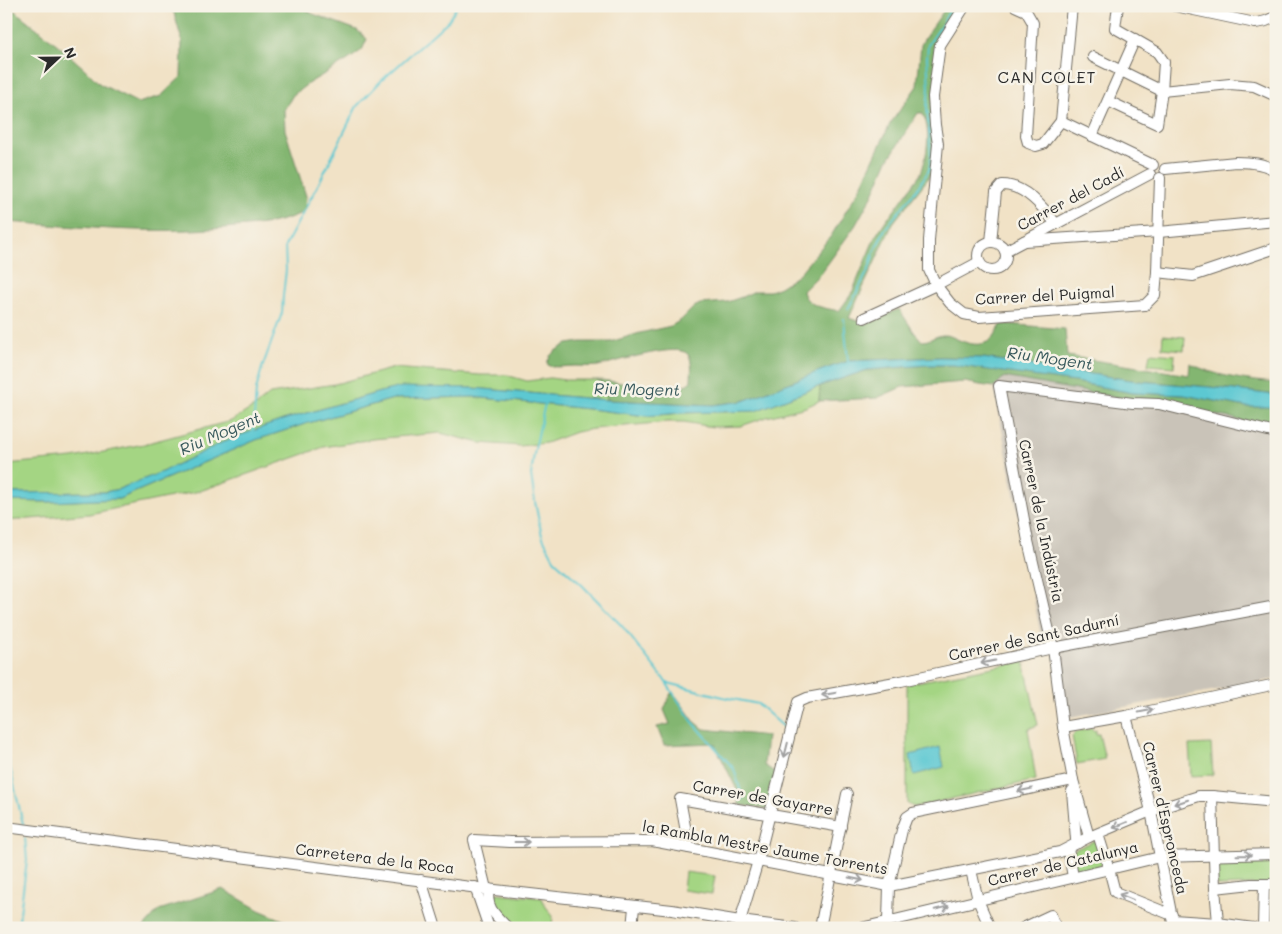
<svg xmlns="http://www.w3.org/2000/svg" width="1282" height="934" font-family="Mali,sans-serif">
	<rect width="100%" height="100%" fill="#f7f3e8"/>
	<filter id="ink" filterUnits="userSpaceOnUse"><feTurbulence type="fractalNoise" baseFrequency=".02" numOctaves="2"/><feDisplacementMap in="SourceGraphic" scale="10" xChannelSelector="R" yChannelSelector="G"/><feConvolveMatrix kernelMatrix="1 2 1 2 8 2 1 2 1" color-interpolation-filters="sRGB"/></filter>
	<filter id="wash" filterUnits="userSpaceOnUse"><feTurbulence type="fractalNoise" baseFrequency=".0096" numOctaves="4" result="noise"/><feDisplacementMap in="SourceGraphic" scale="20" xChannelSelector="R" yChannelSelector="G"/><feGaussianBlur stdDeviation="1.12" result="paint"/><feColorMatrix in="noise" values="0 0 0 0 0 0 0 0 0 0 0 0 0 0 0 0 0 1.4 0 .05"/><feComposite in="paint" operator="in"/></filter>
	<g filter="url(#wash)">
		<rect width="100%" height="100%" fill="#f1e2c6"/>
		<path fill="#c9c3b8" d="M1004 377 1232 418 1276 431V679L1065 718 1051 640 1042 642 994 387Z"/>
		<g fill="#a4d583" stroke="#688057">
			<path d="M1163 335 1185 337 1184 350 1162 348Z"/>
			<path d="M1150 353 1175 355 1174 367 1148 365Z"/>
			<path d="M394 368 480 375H506L527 381 550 378 565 380H597L605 385 607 400 473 388 380 392 283 420 227 440 164 471 119 489 105 492 6 493V464L73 458 144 444 231 421 254 407 270 394 335 384Z"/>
			<path d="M820 386 819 401 806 407 767 417 741 426 713 427 684 422H668L593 429 576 432 546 443 520 446 480 443 440 433 373 439 324 447 200 491 89 514 6 521V501L48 502 119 499 256 440 305 424 393 399 473 397 598 410 646 416 681 413 755 411Z"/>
			<path d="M1024 661 1038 725 1028 729 1036 780 914 807 907 804V684Z"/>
			<path d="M1092 728 1093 731 1096 730V734H1099L1105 759 1077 764 1072 736 1076 732Z"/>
			<path d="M1211 744 1213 775 1191 776 1189 745Z"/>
			<path d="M1096 840 1103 863 1100 866 1079 871 1075 869 1073 853 1074 850Z"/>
			<path d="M1276 855V884L1217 886 1216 857Z"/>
			<path d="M685 872 715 876 712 894 683 890Z"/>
			<path d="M496 893 542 898 546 907 553 915 552 928H510L494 910 491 897Z"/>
		</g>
		<g fill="#83b671" stroke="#57704e" fill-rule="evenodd">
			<path d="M6 6H9L15 11 59 46 87 71 100 84 138 103 161 96 181 77 182 41 172 6H300L313 14 357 30 367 39 362 50 348 60 309 83 293 95 284 110 285 130 306 196 305 211C284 223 259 225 235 227 159 235 82 227 6 222Z"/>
			<path d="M947 6H961L936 48 935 156 930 176 893 223 849 318 866 324 899 309 914 332 922 341C930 341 936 335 944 335 950 335 954 338 959 340 971 345 986 348 995 335 997 332 999 328 1001 325L1007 324 1065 329 1067 356 1189 375 1190 363C1212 376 1250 381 1276 383V395L1210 387 1138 381 983 358 941 357 849 361 825 369 743 401 713 405 607 400 605 385 597 380C617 380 676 397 691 381 691 372 694 357 685 352 670 345 616 362 598 366 591 367 583 366 575 366 566 366 557 368 549 366L547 363 550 356 555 351 567 344 581 342H610L640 333 671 326 681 320 694 307 700 304 727 302 742 297 755 291H770L780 287 797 276 831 236 860 188 890 124 917 86 921 45 924 39ZM918 113H922C932 127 927 160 920 175L891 215 888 217 875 237 852 293 839 311C826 308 806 307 803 291L821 273 855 226 873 194 887 162Z"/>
			<path d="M928 365H953L1000 371 1075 382 1133 393 1184 395 1247 407H1272L1276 408V431L1232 418 1004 377 994 387 980 385 965 382 902 387 877 398 819 401 820 386 867 370Z"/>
			<path d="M671 693 676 696 694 721 704 729 767 736 764 765 776 773 767 809 739 805V794L714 743 664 745 657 727 670 724 664 710Z"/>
			<path d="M223 889 259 910 302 928H143L159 910Z"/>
		</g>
		<g fill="#5bc8d2" stroke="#437a7e">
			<path d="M941 357 983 358 1138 381 1210 387 1275 395 1276 408 1266 407H1247L1184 395 1133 393 1075 382 953 365H928L867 370 820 386 755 411 681 413 646 416 598 410 473 397 393 399 305 424 256 440 119 499 48 502 6 501V493L105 492 119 489 164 471 227 440 283 420 380 392 401 387 473 388 607 400 713 405 743 401 825 369 849 361Z"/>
			<path d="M940 747 944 767 914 775 910 755Z"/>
		</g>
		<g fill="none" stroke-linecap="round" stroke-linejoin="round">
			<g stroke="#5bc8d2" stroke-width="2">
				<path d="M848 309 869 269 874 252 885 229 917 189 929 170 931 156 927 107 929 88 927 58 928 45 943 23 952 6"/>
				<path d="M844 319 848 362"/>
				<path d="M545 403 534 454 531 475 535 502 542 536 555 561 581 584 622 626 663 678 692 721 734 769 743 799"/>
				<path d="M253 432 256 390 262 368 282 313 283 296 286 270 285 246 291 235 319 183 357 106 381 81 448 21 457 6"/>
				<path d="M668 683 723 697 758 704 786 729"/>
				<path d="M6 750 23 824"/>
				<path d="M18 928 27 860 25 838"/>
			</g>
		</g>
	</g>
	<g filter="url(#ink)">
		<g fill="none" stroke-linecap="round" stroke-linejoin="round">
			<defs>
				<g id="minor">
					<path d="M965 6 940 45 933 97 935 125 938 144 929 240V270L936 285 950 303 964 314 979 317 1145 305 1155 295 1157 272 1160 178"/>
					<path d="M1015 6 1026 11 1033 23 1026 136 1028 143 1036 146 1043 144 1061 121"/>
					<path d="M1175 6 1255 23C1263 22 1270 21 1276 15"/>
					<path d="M1093 57 1162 91 1230 84 1254 86 1276 96"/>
					<path d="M1108 101 1157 124 1162 91 1164 62 1157 52 1115 28 1118 6"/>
					<path d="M1061 121 1072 6"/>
					<path d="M1061 121 1153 165"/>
					<path d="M1092 136 1135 39"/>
					<path d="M1165 169 1236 162C1250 162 1264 163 1276 171"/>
					<path d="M1024 241 1159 232 1276 221"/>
					<circle cx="992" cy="256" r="14"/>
					<path d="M991 242 996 192 1002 185C1025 185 1043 207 1056 224"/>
					<path d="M1005 251 1150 174"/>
					<path d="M1157 272 1193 276 1276 248"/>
					<path d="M864 318 936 285 979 262"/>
					<path d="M1126 716 1151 811 1174 928"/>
					<path d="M1063 727 1126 716 1276 684"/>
					<path d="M1072 791 1076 839 1078 843"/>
					<path d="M1212 796 1215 888 1218 923"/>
					<path d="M6 827 486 889 672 910 740 921 795 928"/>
					<path d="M1098 834 1109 869 1115 892 1172 915"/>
					<path d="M1089 837 1073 780 1063 727 1053 648 1028 541 999 386 1133 403 1159 404 1276 433"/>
					<path d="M689 848 680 799 841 827"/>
					<path d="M1068 849 1073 877"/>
					<path d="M971 870 978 900 990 928"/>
					<path d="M421 880 436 928"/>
					<path d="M475 887 489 928"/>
					<path d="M1215 888 1251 884H1276"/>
					<path d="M486 889 474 840 510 842 652 841 889 886 1060 852 1089 837 1151 811 1199 796H1212L1276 802"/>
					<path d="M489 889C485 908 496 916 508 928"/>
					<path d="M1173 920 1218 923 1253 928"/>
					<path d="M888 921 889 886 902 830 907 817 913 813 1073 780"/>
					<path d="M739 926 740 921 758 861 798 702 807 698 901 681 1053 648 1276 606"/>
					<path d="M632 928 634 907"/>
					<path d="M820 928 847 794"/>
					<path d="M861 928 1160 857 1276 854"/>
					<path d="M1023 928 1051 915 1056 928"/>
					<path d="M1263 928 1264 884"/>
				</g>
			</defs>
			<use href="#minor" stroke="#706b61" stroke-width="12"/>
			<use href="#minor" stroke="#fff" stroke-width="10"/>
		</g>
		<defs><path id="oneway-shaft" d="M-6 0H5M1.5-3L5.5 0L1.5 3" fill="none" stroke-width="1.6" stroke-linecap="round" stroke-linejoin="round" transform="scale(1.25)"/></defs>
		<g stroke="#a0a0a0">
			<use href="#oneway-shaft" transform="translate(988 662) rotate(168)"/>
			<use href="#oneway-shaft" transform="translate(829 694) rotate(170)"/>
			<use href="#oneway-shaft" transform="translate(1146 711) rotate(-12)"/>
			<use href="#oneway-shaft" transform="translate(786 750) rotate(104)"/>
			<use href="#oneway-shaft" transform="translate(1025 790) rotate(168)"/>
			<use href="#oneway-shaft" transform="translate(1181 802) rotate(162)"/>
			<use href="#oneway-shaft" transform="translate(1120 825) rotate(157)"/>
			<use href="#oneway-shaft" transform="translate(522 842)"/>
			<use href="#oneway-shaft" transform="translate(1244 855) rotate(-1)"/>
			<use href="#oneway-shaft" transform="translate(856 879) rotate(11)"/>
			<use href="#oneway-shaft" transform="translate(1126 897) rotate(-158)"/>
			<use href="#oneway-shaft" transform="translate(942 908) rotate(-13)"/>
		</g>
	</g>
	<g text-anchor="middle" stroke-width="5" stroke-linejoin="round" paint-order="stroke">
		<g font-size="15" fill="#2b2b2b" stroke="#f7f3e8">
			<text transform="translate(1071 199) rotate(-28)" y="5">Carrer del Cadí</text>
			<text transform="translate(1045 296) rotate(-3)" y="5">Carrer del Puigmal</text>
			<text transform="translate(1041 521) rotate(78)" y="5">Carrer de la Indústria</text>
			<text transform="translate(1034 638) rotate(-12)" y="5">Carrer de Sant Sadurní</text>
			<text transform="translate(763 798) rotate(10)" y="5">Carrer de Gayarre</text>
			<text transform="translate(1165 818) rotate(77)" y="5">Carrer d'Espronceda</text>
			<text transform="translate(765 848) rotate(10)" y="5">la Rambla Mestre Jaume Torrents</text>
			<text transform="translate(375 859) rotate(7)" y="5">Carretera de la Roca</text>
			<text transform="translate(1063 864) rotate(-13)" y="5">Carrer de Catalunya</text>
		</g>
		<g font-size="16" letter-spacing="1" fill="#2b2b2b" stroke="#f7f3e8">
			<text x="1047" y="83">CAN COLET</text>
		</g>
		<g font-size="16" font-style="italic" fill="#395a5d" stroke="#f7f3e8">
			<text transform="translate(1050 358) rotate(8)" y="6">Riu Mogent</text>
			<text transform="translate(637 389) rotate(1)" y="6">Riu Mogent</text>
			<text transform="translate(220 433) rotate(-23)" y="6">Riu Mogent</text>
		</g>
	</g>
	<rect width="1282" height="934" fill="none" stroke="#f7f3e8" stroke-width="25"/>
	<g transform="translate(58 58) rotate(68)" stroke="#f7f3e8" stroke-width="4" paint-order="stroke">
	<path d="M0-4L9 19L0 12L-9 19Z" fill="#2b2b2b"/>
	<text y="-8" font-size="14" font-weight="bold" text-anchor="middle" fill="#2b2b2b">N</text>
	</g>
</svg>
